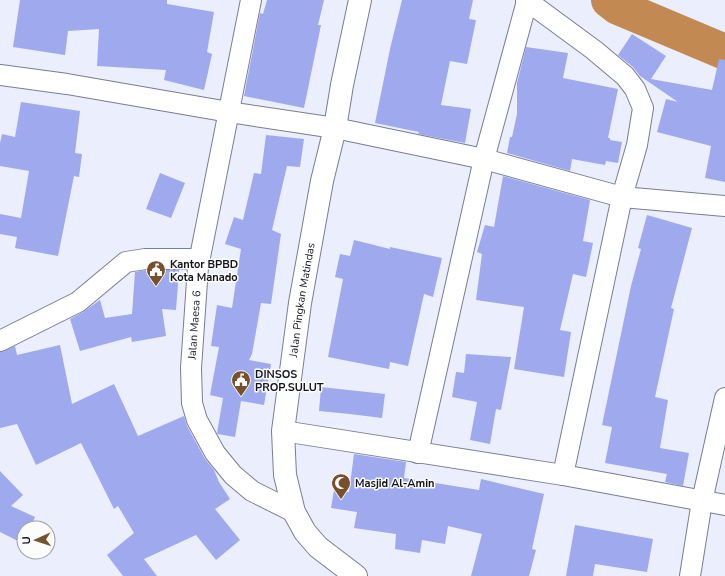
<svg xmlns="http://www.w3.org/2000/svg" width="725" height="576" font-family="'Nunito Sans',sans-serif">
	<rect width="100%" height="100%" fill="#ebeefc"/>
	<g fill="none" stroke-linecap="round" stroke-linejoin="round">
		<path stroke="#c28952" stroke-width="36" d="M609 0 618 7 725 52"/>
	</g>
	<g fill="#9ea9ee">
		<path d="M20 0H167V4L214 12 207 52 212 54 204 90 164 80 166 70 97 66 99 29 68 31 65 55 13 47Z"/>
		<path d="M267 0H324L318 25H321L304 108 244 96 260 13 263 14Z"/>
		<path d="M402 0H473L469 19 476 20 467 64 450 61 441 105 471 109 465 143 418 134 419 132 375 123 390 49Z"/>
		<path d="M632 34 666 56 651 79 712 90 719 59 725 60V182L705 178 711 146 657 132 666 99 678 102 640 76 633 67 618 55Z"/>
		<path d="M526 47 568 53 563 78 618 89 608 138H610V140L622 142 618 163 606 161 605 165 572 159 570 171 507 153 510 137H512L517 114V83Z"/>
		<path d="M21 102 80 111 75 153 82 154 79 177 74 176 58 256 15 248 17 237 0 234V214L21 218 29 171 0 166V143L2 134 15 137Z"/>
		<path d="M266 135 304 139 300 167 287 166 272 230 281 234 271 304 261 303 252 354 249 360 271 364 264 405 241 401 235 437 218 434 217 433 223 398 210 395 219 347 211 346 217 305 232 308 241 249 225 244 234 217 243 220 254 173 261 174Z"/>
		<path d="M160 173 185 183 171 218 146 209Z"/>
		<path d="M503 176 590 200 583 241 593 243 586 277 573 274 560 330 571 332 564 377 514 369 524 307 476 300 482 254 477 252 485 225 494 227Z"/>
		<path d="M647 215 692 228 671 308 674 309 655 397 668 400 660 448 689 453 683 486 665 482 667 474 605 463 612 427 602 425 631 286 641 249 638 248Z"/>
		<path d="M354 240 390 249V247L442 258 433 297 424 294 408 366 390 362 389 369 328 357 343 279 335 277 340 254 350 256Z"/>
		<path d="M146 270H179L176 310 162 309 166 336 132 342 131 337 80 351 70 319 83 312 100 300 105 318 132 314 135 272Z"/>
		<path d="M60 345 72 404 114 384 138 436 184 416 187 426 205 459 214 470 219 482 230 499 215 509 240 540 216 560 196 535 144 559 157 576H123L107 555 134 533 118 506 114 509 81 443 36 465 17 424 0 428V352L15 346 17 355Z"/>
		<path d="M466 354 511 357 501 410 496 409 490 444 470 440 477 402 452 397 456 372 464 373Z"/>
		<path d="M321 387 385 394 382 418 350 414 319 411Z"/>
		<path d="M354 454 406 462 404 478 479 490 481 479 544 494 532 549 536 550 529 576H471L482 534 448 526 445 544 422 540 420 553 395 549 396 534 354 528 357 512 331 508 334 490 349 492Z"/>
		<path d="M0 471 23 495 11 506 35 517 30 528H24V544L0 532Z"/>
		<path d="M575 525 653 539 647 572 595 564 593 576H566Z"/>
	</g>
	<g fill="none" stroke-linecap="round" stroke-linejoin="round">
		<defs>
			<g id="street">
				<path d="M251 0 198 267 191 368 192 403 197 420 215 453 233 475 252 491 294 512"/>
				<path d="M526 0 594 50 625 76 635 89 643 108 637 145 622 197 563 475"/>
				<path d="M0 75 67 84 229 112 335 128 484 159 622 197 725 206"/>
				<path d="M0 341 78 302 126 262 145 259H200"/>
				<path d="M283 431 563 475 725 505"/>
				<path d="M418 453 484 159 527 1"/>
				<path d="M690 576 702 501 725 398"/>
			</g>
			<g id="secondary">
				<path id="s1" d="M356 576 318 547 305 532 294 512 285 475 283 431 300 303 322 181 335 128 342 85 360 0"/>
			</g>
		</defs>
		<use href="#street" stroke="#797d92" stroke-width="22"/>
		<use href="#secondary" stroke="#797d92" stroke-width="24"/>
		<use href="#street" stroke="#fff" stroke-width="20"/>
		<use href="#secondary" stroke="#fff" stroke-width="22"/>
	</g>
	<defs>
		<symbol id="civic-pin" viewBox="-11 -11 22 30"><path d="M0 17L-7.5 6A9.5 9.5 0 1 1 7.5 6Z" fill="#76512c" stroke="#fcfcfc"/><path d="M-.6-6.5H3V-4.5H.6V-3L4-1V1h2V6H-6V1h2V-1L-.6-3ZM-1.2 2.5V6h2.4V2.5Z" fill="#fff"/></symbol>
		<symbol id="mosque-pin" viewBox="-11 -11 22 30"><path d="M0 17L-7.5 6A9.5 9.5 0 1 1 7.5 6Z" fill="#76512c" stroke="#fcfcfc"/><path d="M3.5-4.9A6 6 0 1 0 3.5 4.9A5 5 0 1 1 3.5-4.9Z" fill="#fff"/></symbol>
	</defs>
	<g fill-rule="evenodd">
		<use href="#civic-pin" x="145" y="259" width="22" height="30"/>
		<use href="#civic-pin" x="230" y="369" width="22" height="30"/>
		<use href="#mosque-pin" x="330" y="472" width="22" height="30"/>
	</g>
	<g text-anchor="middle" stroke-width="3" stroke-linejoin="round" paint-order="stroke">
		<g font-size="11" font-weight="bold" fill="#12131b" stroke="#fcfcfc" text-anchor="start">
			<text x="170" y="268">Kantor BPBD<tspan x="170" dy="13">Kota Manado</tspan></text>
			<text x="255" y="378">DINSOS<tspan x="255" dy="13">PROP.SULUT</tspan></text>
			<text x="355" y="487">Masjid Al-Amin</text>
		</g>
		<g font-size="11" fill="#12131b" stroke="#fcfcfc">
			<text dy="4" stroke="none"><textPath href="#s1" startOffset="305">Jalan Pingkan Matindas</textPath></text>
			<text transform="translate(194 325) rotate(-86)" y="4">Jalan Maesa 6</text>
		</g>
	</g>
	<g transform="translate(36 540) rotate(267)"><circle r="19" fill="#fcfcfc" stroke="#9e9fa2"/>
	<path d="M0-3L7 15L0 10L-7 15Z" fill="#76512c"/>
	<text y="-6" font-size="11" font-weight="bold" text-anchor="middle" fill="#12131b">U</text>
	</g>
</svg>
